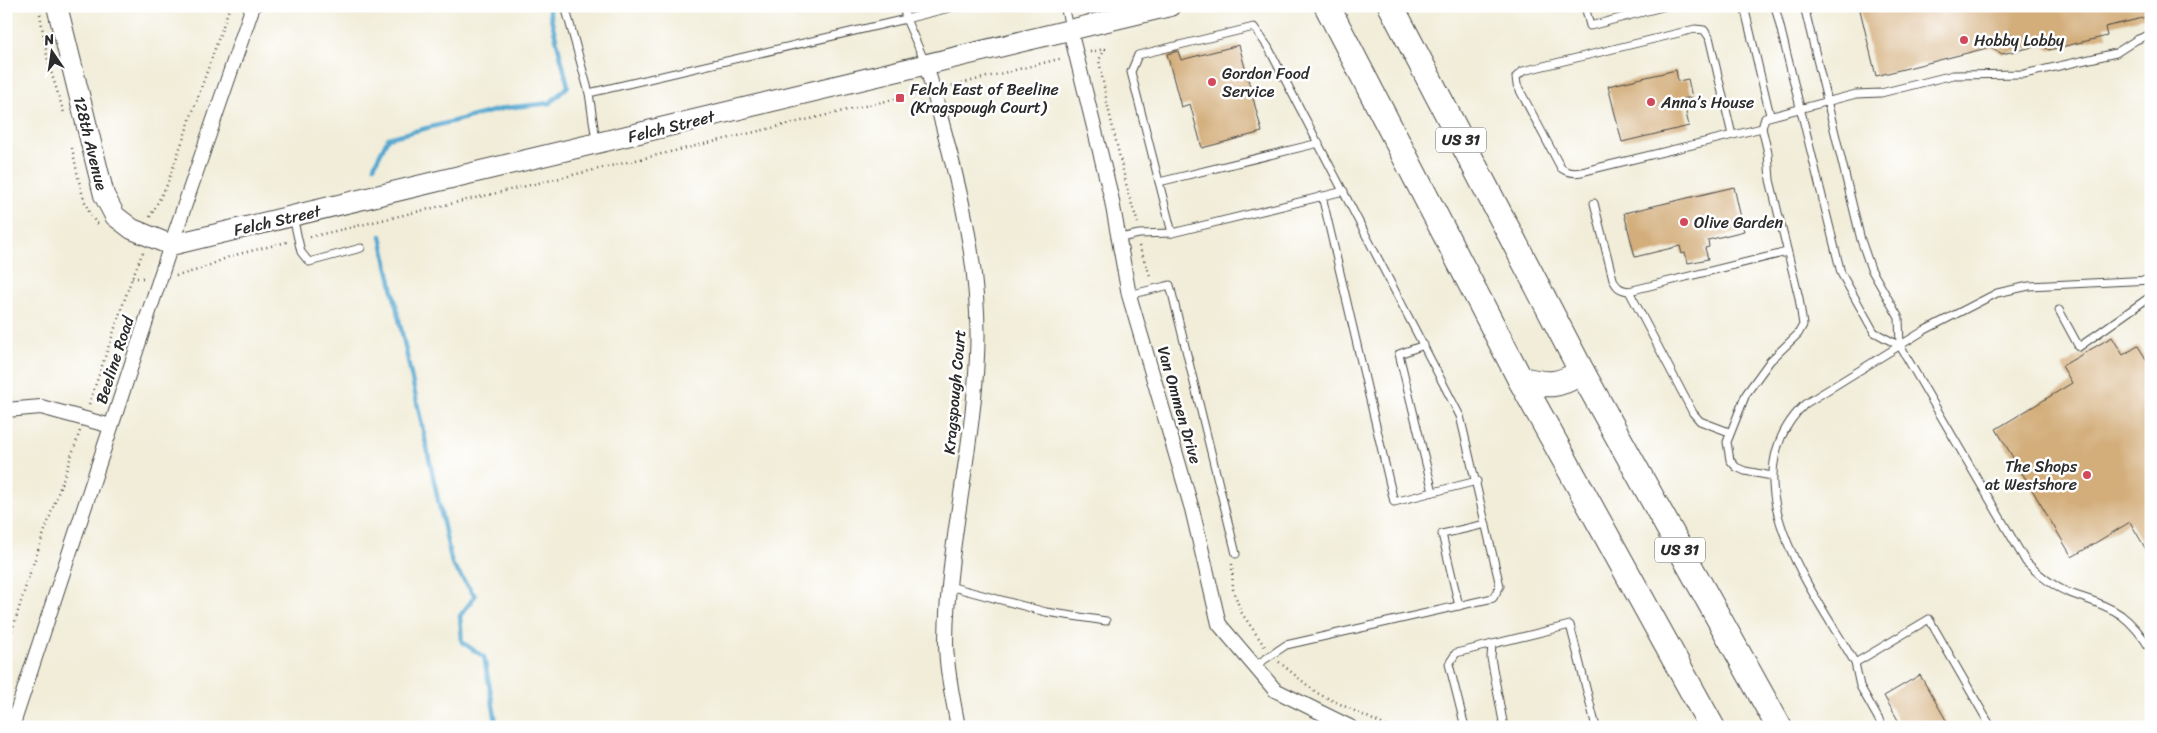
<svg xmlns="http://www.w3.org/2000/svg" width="2157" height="733" font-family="Sriracha,sans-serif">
	<rect width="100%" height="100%" fill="#fff"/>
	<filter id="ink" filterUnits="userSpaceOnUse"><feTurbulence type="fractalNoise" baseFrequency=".02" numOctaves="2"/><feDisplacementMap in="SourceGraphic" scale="10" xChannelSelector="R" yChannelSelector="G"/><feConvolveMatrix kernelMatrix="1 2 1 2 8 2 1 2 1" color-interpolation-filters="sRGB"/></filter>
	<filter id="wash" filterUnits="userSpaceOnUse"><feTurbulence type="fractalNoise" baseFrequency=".0096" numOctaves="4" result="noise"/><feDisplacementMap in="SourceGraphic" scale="20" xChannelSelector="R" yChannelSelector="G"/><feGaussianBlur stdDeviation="1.12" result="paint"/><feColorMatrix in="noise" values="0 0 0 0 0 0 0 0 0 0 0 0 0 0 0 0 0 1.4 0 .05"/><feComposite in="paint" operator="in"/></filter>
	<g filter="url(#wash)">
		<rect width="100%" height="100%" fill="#f1edd9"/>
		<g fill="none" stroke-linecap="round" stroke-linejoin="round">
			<g stroke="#54a7d0" stroke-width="4.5">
				<path d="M374 166 388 138 505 108 550 103 568 86 548 6"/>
				<path d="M381 236 452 564 475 596 460 616 462 642 484 657 497 727"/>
			</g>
		</g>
		<g id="blocks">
			<g fill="#d3ad7a">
				<path d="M1859 6H2151V16L2105 27 2107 36 2049 50 2042 45 2002 54 1991 47 1876 76Z"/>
				<path d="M1239 45 1262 132 1202 148 1190 104 1181 107 1167 54 1178 51 1181 60Z"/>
				<path d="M1676 70 1678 81 1688 79 1692 97 1683 99 1689 126 1622 142 1608 86Z"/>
				<path d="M1734 187 1744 231 1708 240 1709 247 1705 248 1708 259 1688 263 1685 253 1682 254 1680 246 1635 257 1624 213Z"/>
				<path d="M2112 337 2123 355 2138 346 2151 367V558L2130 522 2072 557 1996 429 2072 383 2062 366Z"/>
				<path d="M1920 675 1950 727H1902L1884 696Z"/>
			</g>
		</g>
	</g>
	<g filter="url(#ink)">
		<use href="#blocks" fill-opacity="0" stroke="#494845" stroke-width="1"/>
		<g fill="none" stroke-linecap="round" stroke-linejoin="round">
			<defs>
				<g id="lane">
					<path d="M565 6 589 93"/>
					<path d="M1064 6 1069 27"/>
					<path d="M1585 6 1590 26 1666 6"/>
					<path d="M1744 6 1770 115"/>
					<path d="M1775 6 1841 273 1874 332 1900 346"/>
					<path d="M1804 6 1861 240 1871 269 1899 318 1900 346 2026 562C2038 574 2051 585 2067 592 2085 599 2104 603 2121 615 2133 624 2143 637 2151 650"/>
					<path d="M925 62 906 19 957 6"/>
					<path d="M1732 135 1709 37 1704 30 1695 29 1523 71 1516 77 1517 85 1561 168C1573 177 1584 171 1597 168L1762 128"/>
					<path d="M596 141 589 93 906 19 903 6"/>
					<path d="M1159 182 1319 143"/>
					<path d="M1322 196 1394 502 1477 481"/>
					<path d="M1594 203 1613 279C1616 287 1620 290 1629 291L1787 252"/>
					<path d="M293 217 301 252 309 262 361 248"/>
					<path d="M1172 233 1131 72 1138 55 1254 27 1268 47 1460 416 1500 586 1493 598 1286 645 1255 666"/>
					<path d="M1120 238 1139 234 1172 233 1344 191"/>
					<path d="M1629 291 1693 413 1700 421 1729 432"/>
					<path d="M1129 295 1170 285 1236 554"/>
					<path d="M2059 310 2079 347 2151 296"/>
					<path d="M1424 345 1399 354 1433 492"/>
					<path d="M1772 476 1745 471 1736 467 1730 460 1727 442 1746 394 1770 361 1798 334 1803 325 1799 298 1770 180 1768 153 1762 128 1765 118 1856 94 1881 93 1953 75 2024 74 2116 53 2136 40 2151 34"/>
					<path d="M949 586 1046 612 1106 621"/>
					<path d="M1459 606 1442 534 1486 524"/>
					<path d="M1492 644 1491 658 1504 727"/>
					<path d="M1855 663 1860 686 1883 727"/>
					<path d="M1465 727 1449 664 1456 653 1570 625 1596 727"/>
					<path d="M1991 727 1929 619 1855 663C1814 591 1725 481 1805 404L1925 330 1997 293 2029 286 2151 280"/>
				</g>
				<g id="street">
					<path d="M1070 30 1111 196 1129 295 1192 509 1219 624 1275 690 1350 727"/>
					<path d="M926 64C952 160 982 256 977 356 973 452 947 545 946 641 946 669 953 699 958 727"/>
					<path d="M6 410 41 407 111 426"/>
					<path d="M12 727 171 245 253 6"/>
				</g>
				<path id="secondary" d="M57 6 104 195 115 216 132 229 171 245 1170 6"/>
				<g id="highway">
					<path d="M1327 6 1520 379 1712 727"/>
					<path d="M1391 6 1582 372 1779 727"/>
					<path d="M1520 379C1548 386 1557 387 1582 372"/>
				</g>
			</defs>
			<use href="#lane" stroke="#494845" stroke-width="9"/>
			<use href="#street" stroke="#494845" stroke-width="16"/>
			<use href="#secondary" stroke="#494845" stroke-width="22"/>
			<use href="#highway" stroke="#494845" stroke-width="27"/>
			<g stroke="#494845" stroke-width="2.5" stroke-dasharray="1 4" stroke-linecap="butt">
				<path d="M40 14 48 62 64 113"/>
				<path d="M1090 52 1105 49 1099 60 1107 103 1129 196 1138 223"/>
				<path d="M947 87 1063 58"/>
				<path d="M72 148C77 169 82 210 98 224"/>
				<path d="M150 217 167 185 230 6"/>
				<path d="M310 237 920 93"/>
				<path d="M1139 246 1151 278"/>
				<path d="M176 276 198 270 231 256 287 242"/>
				<path d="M132 278H145"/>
				<path d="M89 404 132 278 143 252"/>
				<path d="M1232 564 1233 589 1241 612 1265 647"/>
				<path d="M6 650 29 576 80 431"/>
				<path d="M1279 662 1317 693 1388 727"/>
			</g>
			<use href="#lane" stroke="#fff" stroke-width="7"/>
			<use href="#street" stroke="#fff" stroke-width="14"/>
			<use href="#secondary" stroke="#fff" stroke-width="20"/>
			<use href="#highway" stroke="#fff" stroke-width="25"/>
		</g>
	</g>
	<g fill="#d1495b" stroke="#fff" stroke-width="2">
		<circle cx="1964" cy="40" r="5"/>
		<circle cx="1212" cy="82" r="5"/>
		<rect x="895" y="93" width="10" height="10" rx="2.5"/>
		<circle cx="1651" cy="102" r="5"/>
		<circle cx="1684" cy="222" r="5"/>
		<circle cx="2087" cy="475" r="5"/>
	</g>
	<g text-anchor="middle" stroke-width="5" stroke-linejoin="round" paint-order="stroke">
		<g fill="#fff" stroke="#6b6b6b" stroke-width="1">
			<rect x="1436" y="127.5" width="50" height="25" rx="4"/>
			<rect x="1655" y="537.5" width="50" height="25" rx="4"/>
		</g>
		<g font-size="15" font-weight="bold" fill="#2b2b2b">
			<text x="1461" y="145">US 31</text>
			<text x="1680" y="555">US 31</text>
		</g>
		<g font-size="16" fill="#2b2b2b" stroke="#fff" text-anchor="start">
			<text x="1974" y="46">Hobby Lobby</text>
			<text x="1222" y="79">Gordon Food<tspan x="1222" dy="18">Service</tspan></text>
			<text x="910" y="95">Felch East of Beeline<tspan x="910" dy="18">(Kragspough Court)</tspan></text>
			<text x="1661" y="108">Anna’s House</text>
			<text x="1694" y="228">Olive Garden</text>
			<text x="2077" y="472" text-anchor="end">The Shops<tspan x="2077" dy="18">at Westshore</tspan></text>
		</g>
		<g font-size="16" fill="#2b2b2b" stroke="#fff">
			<text transform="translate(671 126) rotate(-14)" y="6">Felch Street</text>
			<text transform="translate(91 143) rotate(76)" y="6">128th Avenue</text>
			<text transform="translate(277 220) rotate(-13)" y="6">Felch Street</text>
			<text transform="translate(114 360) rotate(-72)" y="6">Beeline Road</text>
			<text transform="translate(954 392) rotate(-85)" y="6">Kragspough Court</text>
			<text transform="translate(1180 405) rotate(74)" y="6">Van Ommen Drive</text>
		</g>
	</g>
	<rect width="2157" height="733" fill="none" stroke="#fff" stroke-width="25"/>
	<g transform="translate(52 52) rotate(347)" stroke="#ffffff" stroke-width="4" paint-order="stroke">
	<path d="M0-4L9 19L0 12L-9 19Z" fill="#2b2b2b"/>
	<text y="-8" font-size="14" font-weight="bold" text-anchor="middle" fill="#2b2b2b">N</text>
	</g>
</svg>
